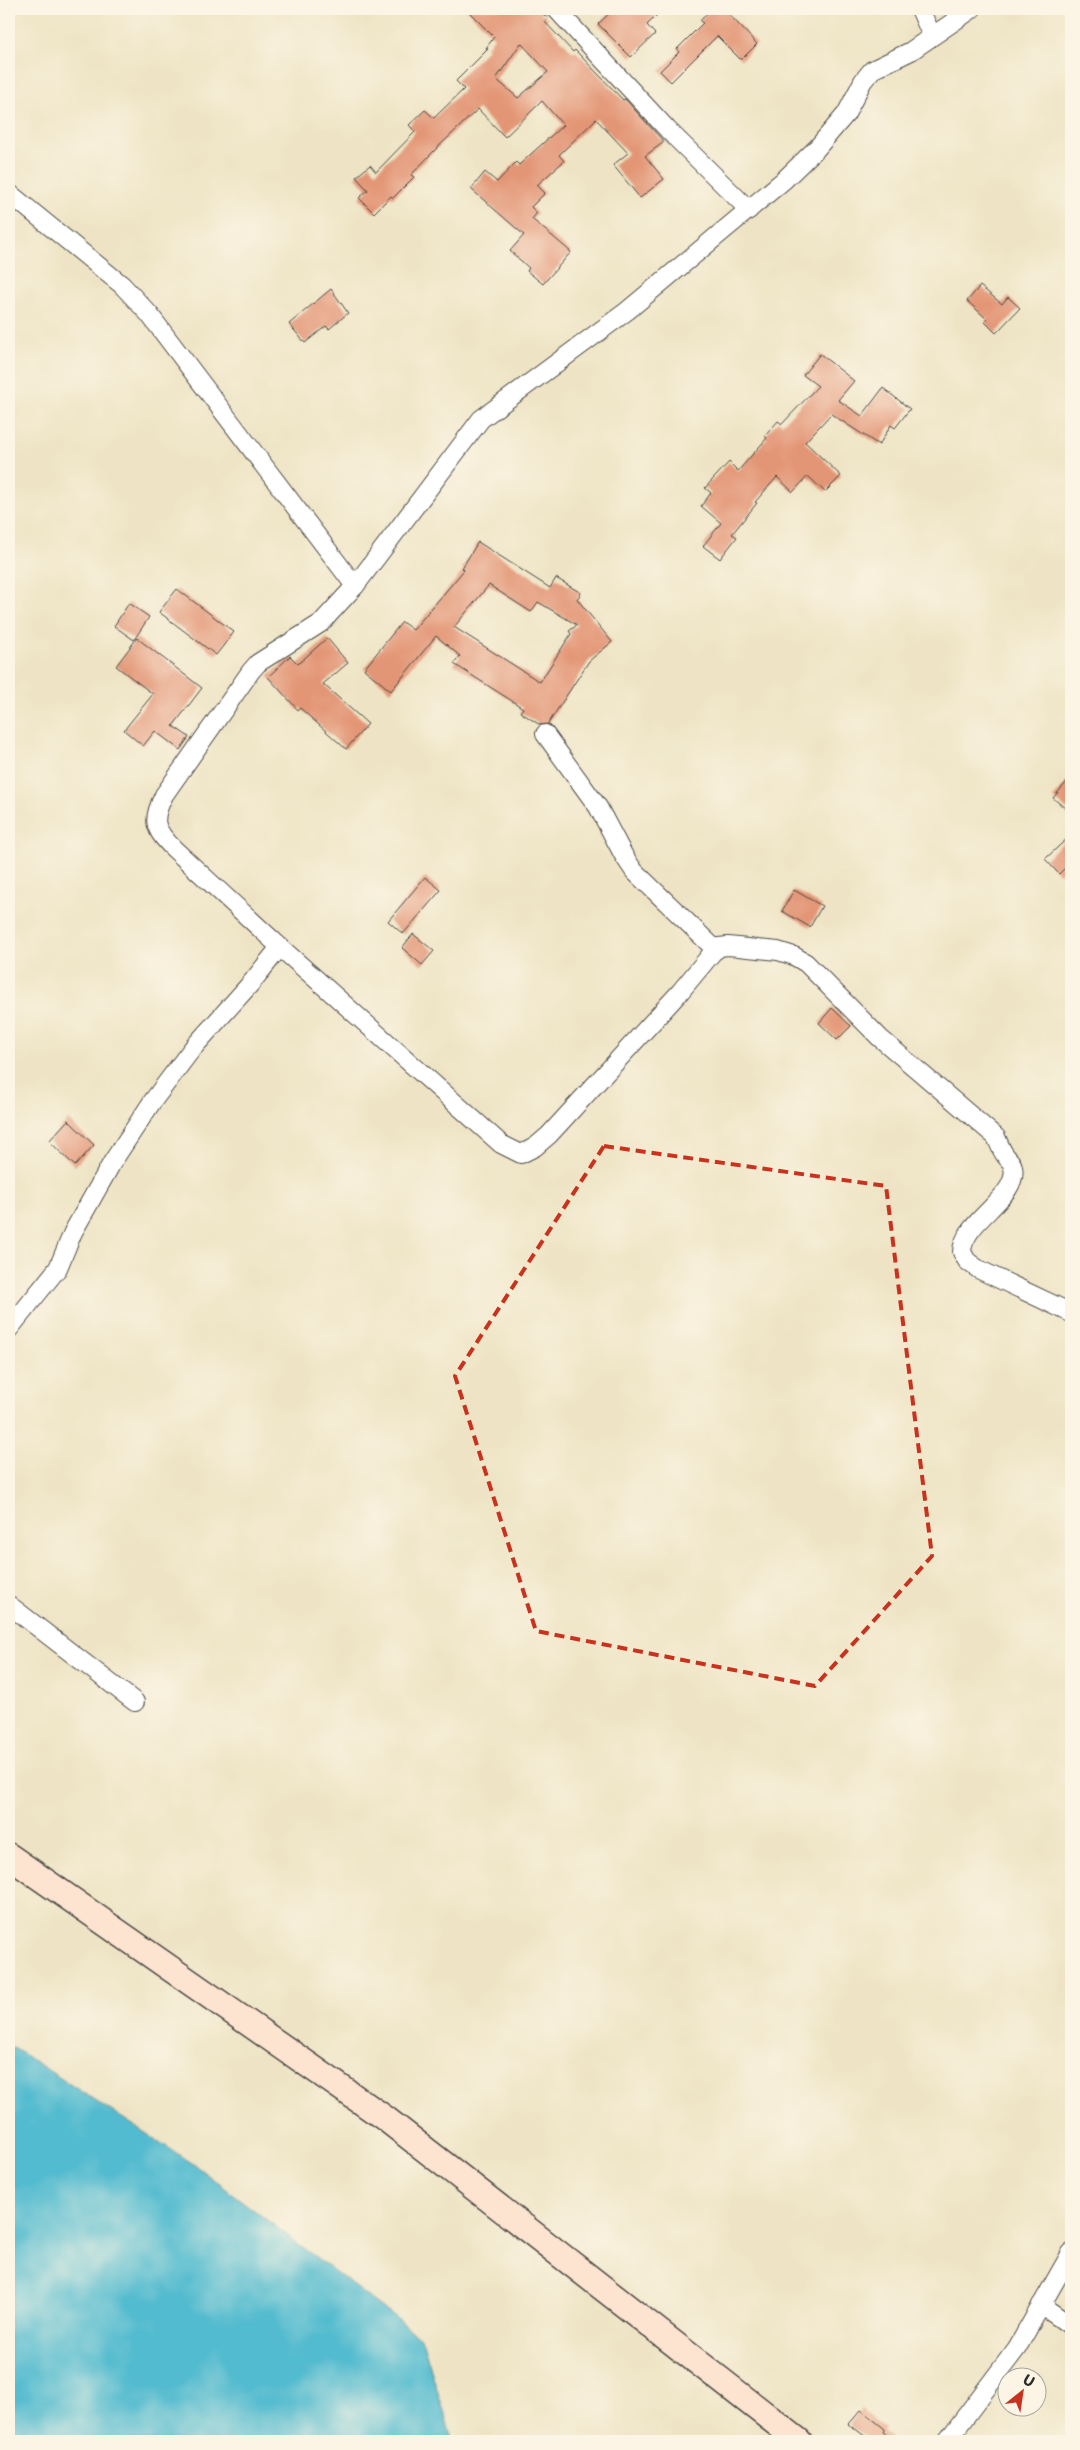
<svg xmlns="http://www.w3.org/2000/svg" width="1080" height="2450" font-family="'Playpen Sans',sans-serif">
	<rect width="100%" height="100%" fill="#fcf5e5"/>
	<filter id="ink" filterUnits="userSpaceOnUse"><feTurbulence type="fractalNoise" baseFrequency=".02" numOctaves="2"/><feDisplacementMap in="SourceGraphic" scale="10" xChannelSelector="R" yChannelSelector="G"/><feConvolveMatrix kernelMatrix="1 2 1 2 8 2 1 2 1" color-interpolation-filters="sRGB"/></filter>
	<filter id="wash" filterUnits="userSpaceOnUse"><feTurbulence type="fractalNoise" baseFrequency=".0096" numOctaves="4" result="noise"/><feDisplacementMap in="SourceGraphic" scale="20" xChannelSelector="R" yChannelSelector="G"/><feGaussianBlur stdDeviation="1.12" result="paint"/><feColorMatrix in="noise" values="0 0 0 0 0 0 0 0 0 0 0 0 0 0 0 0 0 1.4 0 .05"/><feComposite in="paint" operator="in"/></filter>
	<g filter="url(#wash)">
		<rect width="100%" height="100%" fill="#eee4c5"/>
		<path fill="#52bbcf" stroke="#3e737d" d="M9 2045 192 2163 421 2337 452 2438 459 2441H9Z"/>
		<g id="blocks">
			<g fill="#e39676" fill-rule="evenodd">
				<path d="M466 9H536L548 18 545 22 573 52 575 50 623 100 625 99 664 142 645 156 664 179 640 198 613 165 628 153 596 119 559 155 564 161 537 185 545 193 531 207 537 213 532 219 571 252 543 284 527 271 529 268 510 251 524 235 471 189 485 172 497 182 516 162 519 165 563 125 542 101 505 137 478 109 434 151 411 175 414 177 393 198 391 196 374 213 359 198 368 190 356 177 370 165 376 172 415 132 409 125 425 110 434 118 464 89 456 81 488 49 486 48 494 37ZM521 43 548 72 518 98 496 79Z"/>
				<path d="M614 9H663L647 25 655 34 631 57 598 24Z"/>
				<path d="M711 9H724L757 44 741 60 717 36 671 82 660 71 679 52 677 49 703 23 700 21Z"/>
				<path d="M980 286 1002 304 1008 297 1020 308 996 333 985 322 987 319 967 301Z"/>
				<path d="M331 289 348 313 329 329 326 326 305 343 289 324Z"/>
				<path d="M820 354 854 381 838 400 862 416 883 388 910 409 895 428 891 425 879 445 831 414 805 442 841 476 825 492 808 476 793 492 777 477 755 502 757 503 732 534 737 537 720 559 703 546 721 523 701 506 711 493 705 488 729 462 738 471 767 438 765 436 778 421 782 424 818 386 803 375Z"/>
				<path d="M478 542 550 588 556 578 581 593 577 599 612 642 589 661 548 724 540 725 520 712 523 708 454 664 460 656 436 636 391 691 364 669 402 622 413 630 464 570 462 568ZM489 585 531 612 538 602 577 625 569 631 571 634 540 682 454 627Z"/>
				<path d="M177 589 234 632 216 655 159 612Z"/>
				<path d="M129 603 149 617 134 640 114 626Z"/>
				<path d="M137 638 202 688 173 726 189 737 180 750 155 731 143 746 124 730 153 694 116 666Z"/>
				<path d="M327 638 348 663 323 684 368 724 346 749 300 708 298 710 268 677 290 656 298 664Z"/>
				<path d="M1071 777V813L1053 798Z"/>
				<path d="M1071 835V862L1059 874 1045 859Z"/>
				<path d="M425 877 441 890 403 934 388 921Z"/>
				<path d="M794 890 822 906 810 927 782 911Z"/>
				<path d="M413 934 434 951 422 965 402 948Z"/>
				<path d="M832 1008 851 1026 837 1040 819 1023Z"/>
				<path d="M68 1120 94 1145 75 1166 49 1141Z"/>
				<path d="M861 2410 885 2429 883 2432 895 2441H871L849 2424Z"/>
			</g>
		</g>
	</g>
	<g filter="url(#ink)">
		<use href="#blocks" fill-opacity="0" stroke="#484742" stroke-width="1"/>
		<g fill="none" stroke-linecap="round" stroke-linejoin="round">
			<defs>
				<g id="street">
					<path d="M556 9 668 130 749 210"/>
					<path d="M920 9 932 36"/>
					<path d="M9 193 122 285 149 314 355 586"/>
					<path d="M545 734 598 807 624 856 634 871 716 950"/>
					<path d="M280 947 501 1144 521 1154 535 1147 549 1135 680 992 713 952 719 947 728 946 778 951 794 956 806 963 880 1038 996 1137C999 1143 1001 1150 1005 1155 1008 1160 1012 1161 1013 1167 1020 1197 963 1220 962 1252L967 1261 978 1269 1071 1313"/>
					<path d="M9 1329 58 1268 73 1232 113 1161 152 1102 192 1049 252 982 280 947 174 849C154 829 151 821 164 795L251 671 258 663 321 623 355 586 481 419 627 311 784 180 817 148 846 114 863 81 872 70 911 51 972 9"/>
					<path d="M9 1605 135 1702"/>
					<path d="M1041 2305 1071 2326"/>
					<path d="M947 2441 1017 2348 1071 2253"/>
				</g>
				<path id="secondary" d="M9 1856 386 2119 799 2441"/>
			</defs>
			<use href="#street" stroke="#484742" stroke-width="20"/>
			<use href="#secondary" stroke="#484742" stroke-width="28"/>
			<use href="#street" stroke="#fff" stroke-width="18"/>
			<use href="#secondary" stroke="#fde4d0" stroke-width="25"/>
		</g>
	</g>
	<path fill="none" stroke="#c8321e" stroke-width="4" stroke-dasharray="10 6" stroke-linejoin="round" d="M604 1146 886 1186 932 1556 815 1686 536 1631 455 1376Z"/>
	<rect width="1080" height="2450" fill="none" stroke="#fcf5e5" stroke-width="30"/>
	<g transform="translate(1022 2392) rotate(30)"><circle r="24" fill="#fcf5e5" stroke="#a8a49b"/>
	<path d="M0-4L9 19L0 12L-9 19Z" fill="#c8321e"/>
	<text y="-8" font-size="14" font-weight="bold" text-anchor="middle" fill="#2b2b2b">U</text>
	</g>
</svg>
